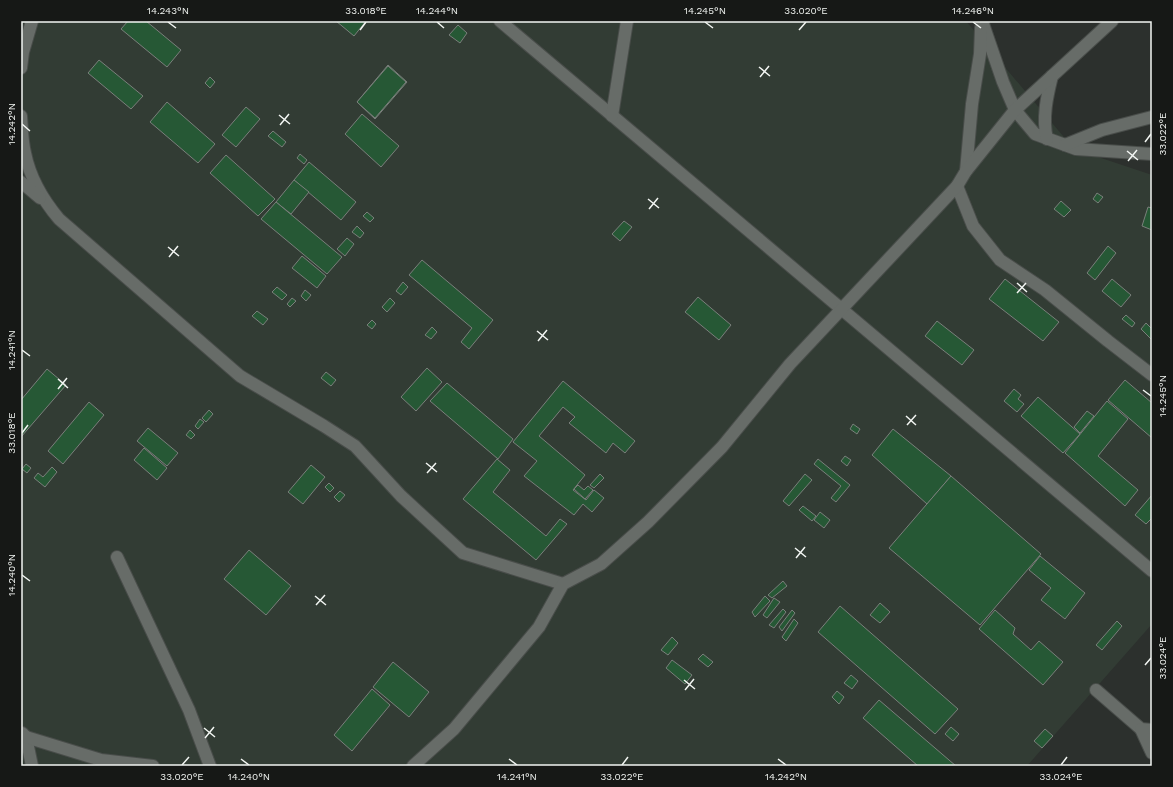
<svg xmlns="http://www.w3.org/2000/svg" width="1173" height="787" font-family="'Work Sans',sans-serif">
	<rect width="100%" height="100%" fill="#2c302d"/>
	<path fill="#323c34" d="M21 21H966L1074 149 1152 175V624L1027 766H21Z"/>
	<g fill="#265835" stroke="#7a7f7b">
		<path d="M128 21H146L181 50 167 67 121 29Z"/>
		<path d="M336 21H366L354 36Z"/>
		<path d="M458 25 467 33 460 43 449 35Z"/>
		<path d="M99 60 143 96 131 109 88 73Z"/>
		<path d="M388 65 407 82 375 119 357 102Z"/>
		<path d="M388 66 406 82 375 118 357 102Z"/>
		<path d="M210 77 215 82 210 88 205 83Z"/>
		<path d="M167 102 215 144 198 163 150 122Z"/>
		<path d="M246 107 260 119 236 147 222 135Z"/>
		<path d="M362 114 399 146 381 167 345 134Z"/>
		<path d="M273 131 286 142 282 147 268 136Z"/>
		<path d="M300 154 307 160 304 164 297 158Z"/>
		<path d="M226 155 275 199 258 216 210 173Z"/>
		<path d="M309 162 356 202 341 220 294 180Z"/>
		<path d="M294 180 309 192 291 214 276 202Z"/>
		<path d="M1097 193 1103 197 1098 203 1093 199Z"/>
		<path d="M1061 201 1071 210 1064 217 1054 209Z"/>
		<path d="M276 202 342 257 327 274 261 219Z"/>
		<path d="M1148 207 1152 208V230L1142 226Z"/>
		<path d="M367 212 374 218 370 222 363 216Z"/>
		<path d="M624 221 632 227 620 241 612 234Z"/>
		<path d="M357 226 364 233 360 238 352 232Z"/>
		<path d="M347 238 354 244 345 256 337 249Z"/>
		<path d="M1108 246 1116 253 1095 280 1087 273Z"/>
		<path d="M302 256 326 276 317 288 292 268Z"/>
		<path d="M422 260 493 320 469 349 461 342 472 328 409 275Z"/>
		<path d="M1005 279 1059 322 1043 341 989 299Z"/>
		<path d="M1112 279 1131 295 1121 307 1102 291Z"/>
		<path d="M403 282 408 287 401 295 396 291Z"/>
		<path d="M277 287 287 295 282 300 272 292Z"/>
		<path d="M305 290 311 295 306 301 301 296Z"/>
		<path d="M698 297 731 325 719 340 685 312Z"/>
		<path d="M292 298 296 301 290 307 287 304Z"/>
		<path d="M390 298 395 303 387 312 382 307Z"/>
		<path d="M257 311 268 319 263 325 252 316Z"/>
		<path d="M1126 315 1135 323 1132 327 1122 319Z"/>
		<path d="M372 320 376 324 372 329 367 325Z"/>
		<path d="M937 321 974 350 962 365 925 336Z"/>
		<path d="M1146 323 1152 329V340L1141 329Z"/>
		<path d="M432 327 437 332 431 339 425 335Z"/>
		<path d="M427 368 442 382 416 411 401 397Z"/>
		<path d="M47 369 66 385 21 437V400Z"/>
		<path d="M326 372 336 380 331 386 321 378Z"/>
		<path d="M1125 380 1152 403V438L1108 400Z"/>
		<path d="M563 381 635 441 625 453 613 443 606 453 569 423 575 417 563 407 539 436 585 475 573 490 586 500 594 490 604 498 592 512 583 504 574 515 524 476 537 461 513 442Z"/>
		<path d="M447 383 513 439 498 459 430 401Z"/>
		<path d="M1014 389 1021 395 1018 399 1024 404 1017 412 1004 401Z"/>
		<path d="M1038 397 1080 434 1063 453 1021 416Z"/>
		<path d="M1107 401 1128 419 1098 456 1138 490 1125 506 1065 453Z"/>
		<path d="M89 402 104 415 63 464 48 451Z"/>
		<path d="M209 410 213 414 206 422 202 418Z"/>
		<path d="M1087 411 1094 416 1080 433 1074 427Z"/>
		<path d="M200 419 204 422 198 429 195 426Z"/>
		<path d="M853 424 860 429 857 434 850 429Z"/>
		<path d="M148 428 178 453 167 466 137 441Z"/>
		<path d="M893 429 951 476 927 504 872 455Z"/>
		<path d="M190 430 195 435 191 439 186 435Z"/>
		<path d="M144 448 167 468 157 480 134 460Z"/>
		<path d="M845 456 851 460 847 466 841 461Z"/>
		<path d="M497 459 510 470 493 492 546 536 560 519 567 524 536 560 463 499Z"/>
		<path d="M818 459 850 485 836 502 831 498 841 486 814 464Z"/>
		<path d="M26 464 31 468 27 473 22 469Z"/>
		<path d="M311 465 325 477 303 504 288 492Z"/>
		<path d="M52 467 57 472 45 487 34 478 38 473 43 477Z"/>
		<path d="M600 474 604 478 594 488 590 485Z"/>
		<path d="M805 474 812 480 789 506 783 501Z"/>
		<path d="M951 476 1041 554 980 625 889 548Z"/>
		<path d="M329 483 334 488 330 492 325 487Z"/>
		<path d="M578 485 584 490 588 486 593 490 585 499 574 489Z"/>
		<path d="M340 491 345 495 339 502 334 497Z"/>
		<path d="M1152 495V518L1146 524 1135 515Z"/>
		<path d="M803 506 816 516 812 521 799 510Z"/>
		<path d="M820 512 830 520 824 528 814 520Z"/>
		<path d="M249 550 291 586 266 615 224 579Z"/>
		<path d="M1040 556 1085 593 1065 619 1041 600 1051 588 1029 570Z"/>
		<path d="M783 581 787 586 772 598 768 595Z"/>
		<path d="M765 596 770 601 755 617 752 612Z"/>
		<path d="M774 598 780 602 767 618 763 615Z"/>
		<path d="M880 603 890 612 880 623 870 615Z"/>
		<path d="M840 606 958 709 935 734 818 632Z"/>
		<path d="M783 609 786 612 774 628 769 625Z"/>
		<path d="M792 610 795 613 782 631 779 627Z"/>
		<path d="M995 610 1015 628 1013 634 1031 650 1039 641 1063 662 1043 685 979 629Z"/>
		<path d="M794 619 798 623 786 641 782 637Z"/>
		<path d="M1117 621 1122 626 1102 650 1096 645Z"/>
		<path d="M672 637 678 643 668 655 661 650Z"/>
		<path d="M703 654 713 662 708 667 698 659Z"/>
		<path d="M672 660 692 675 685 684 666 668Z"/>
		<path d="M393 662 429 692 409 717 373 687Z"/>
		<path d="M851 675 858 681 852 689 844 683Z"/>
		<path d="M372 689 390 705 352 751 334 735Z"/>
		<path d="M837 691 844 697 839 704 832 697Z"/>
		<path d="M879 700 956 766H918L863 718Z"/>
		<path d="M951 727 959 734 953 741 945 734Z"/>
		<path d="M1045 729 1053 736 1042 748 1034 741Z"/>
	</g>
	<g fill="none" stroke-linecap="round" stroke-linejoin="round">
		<defs>
			<g id="minor">
				<path d="M500 21 1152 571"/>
				<path d="M982 21 1003 82 1015 110 1035 134 1076 149 1152 154"/>
				<path d="M21 68 23 52 32 21"/>
				<path d="M21 116C22 128 22 141 25 153 30 178 43 200 59 219L240 376 324 426 355 446 401 496 463 553 563 584"/>
				<path d="M612 116 627 21"/>
				<path d="M1047 139C1042 118 1047 96 1052 76"/>
				<path d="M1065 145 1102 130 1152 117"/>
				<path d="M966 171 972 104 980 54 981 28"/>
				<path d="M21 182 40 198"/>
				<path d="M957 186 973 226 1000 260 1045 290 1108 341 1152 375"/>
				<path d="M117 557 189 710 210 766"/>
				<path d="M1096 690 1141 729 1152 730"/>
				<path d="M1141 729 1152 753"/>
				<path d="M22 733 26 737 32 766"/>
				<path d="M26 737 101 760 153 766"/>
				<path d="M413 766 454 729 539 627 563 584 601 564 648 522 722 447 790 364 957 186 966 171 1015 110 1112 21"/>
			</g>
		</defs>
		<use href="#minor" stroke="#494d4a" stroke-width="14"/>
		<use href="#minor" stroke="#676c68" stroke-width="12"/>
	</g>
	<path fill="none" stroke="#f2f5f2" stroke-width="1.5" d="M168 22 176 28M437 22 444 28M705 22 713 28M973 22 981 28M360 30 366 22M799 30 806 22M759 67 770 76M760 77 769 66M279 115 290 124M22 124 30 131M280 125 289 114M1145 142 1151 134M1127 151 1138 160M1128 161 1137 150M648 199 659 208M649 209 658 198M168 247 179 256M169 257 178 246M1017 283 1027 292M1017 293 1026 283M537 331 548 340M538 341 547 330M22 350 30 356M58 379 68 388M58 389 67 378M1143 390 1151 396M906 416 916 425M907 425 916 415M22 433 28 425M426 463 437 472M427 473 436 463M795 548 806 557M796 558 805 547M22 575 30 581M315 596 326 605M316 605 325 595M1145 665 1151 658M684 680 695 689M685 690 694 679M204 728 215 737M205 738 214 727M241 759 249 765M509 759 517 765M778 759 786 765M182 765 189 757M622 765 628 757M1061 765 1067 757"/>
	<rect width="1173" height="787" fill="none" stroke="#161816" stroke-width="44"/>
	<rect x="22" y="22" width="1129" height="743" fill="none" stroke="#f2f5f2" stroke-width="1.5"/>
	<g font-size="10" text-anchor="middle" fill="#f2f5f2">
		<text x="168" y="14">14.243°N</text>
		<text x="366" y="14">33.018°E</text>
		<text x="437" y="14">14.244°N</text>
		<text x="705" y="14">14.245°N</text>
		<text x="806" y="14">33.020°E</text>
		<text x="973" y="14">14.246°N</text>
		<text transform="translate(11 124) rotate(-90)" y="4">14.242°N</text>
		<text transform="translate(1162 134) rotate(-90)" y="4">33.022°E</text>
		<text transform="translate(11 350) rotate(-90)" y="4">14.241°N</text>
		<text transform="translate(1162 396) rotate(-90)" y="4">14.245°N</text>
		<text transform="translate(11 433) rotate(-90)" y="4">33.018°E</text>
		<text transform="translate(11 575) rotate(-90)" y="4">14.240°N</text>
		<text transform="translate(1162 658) rotate(-90)" y="4">33.024°E</text>
		<text x="182" y="780">33.020°E</text>
		<text x="249" y="780">14.240°N</text>
		<text x="517" y="780">14.241°N</text>
		<text x="622" y="780">33.022°E</text>
		<text x="786" y="780">14.242°N</text>
		<text x="1061" y="780">33.024°E</text>
	</g>
</svg>
